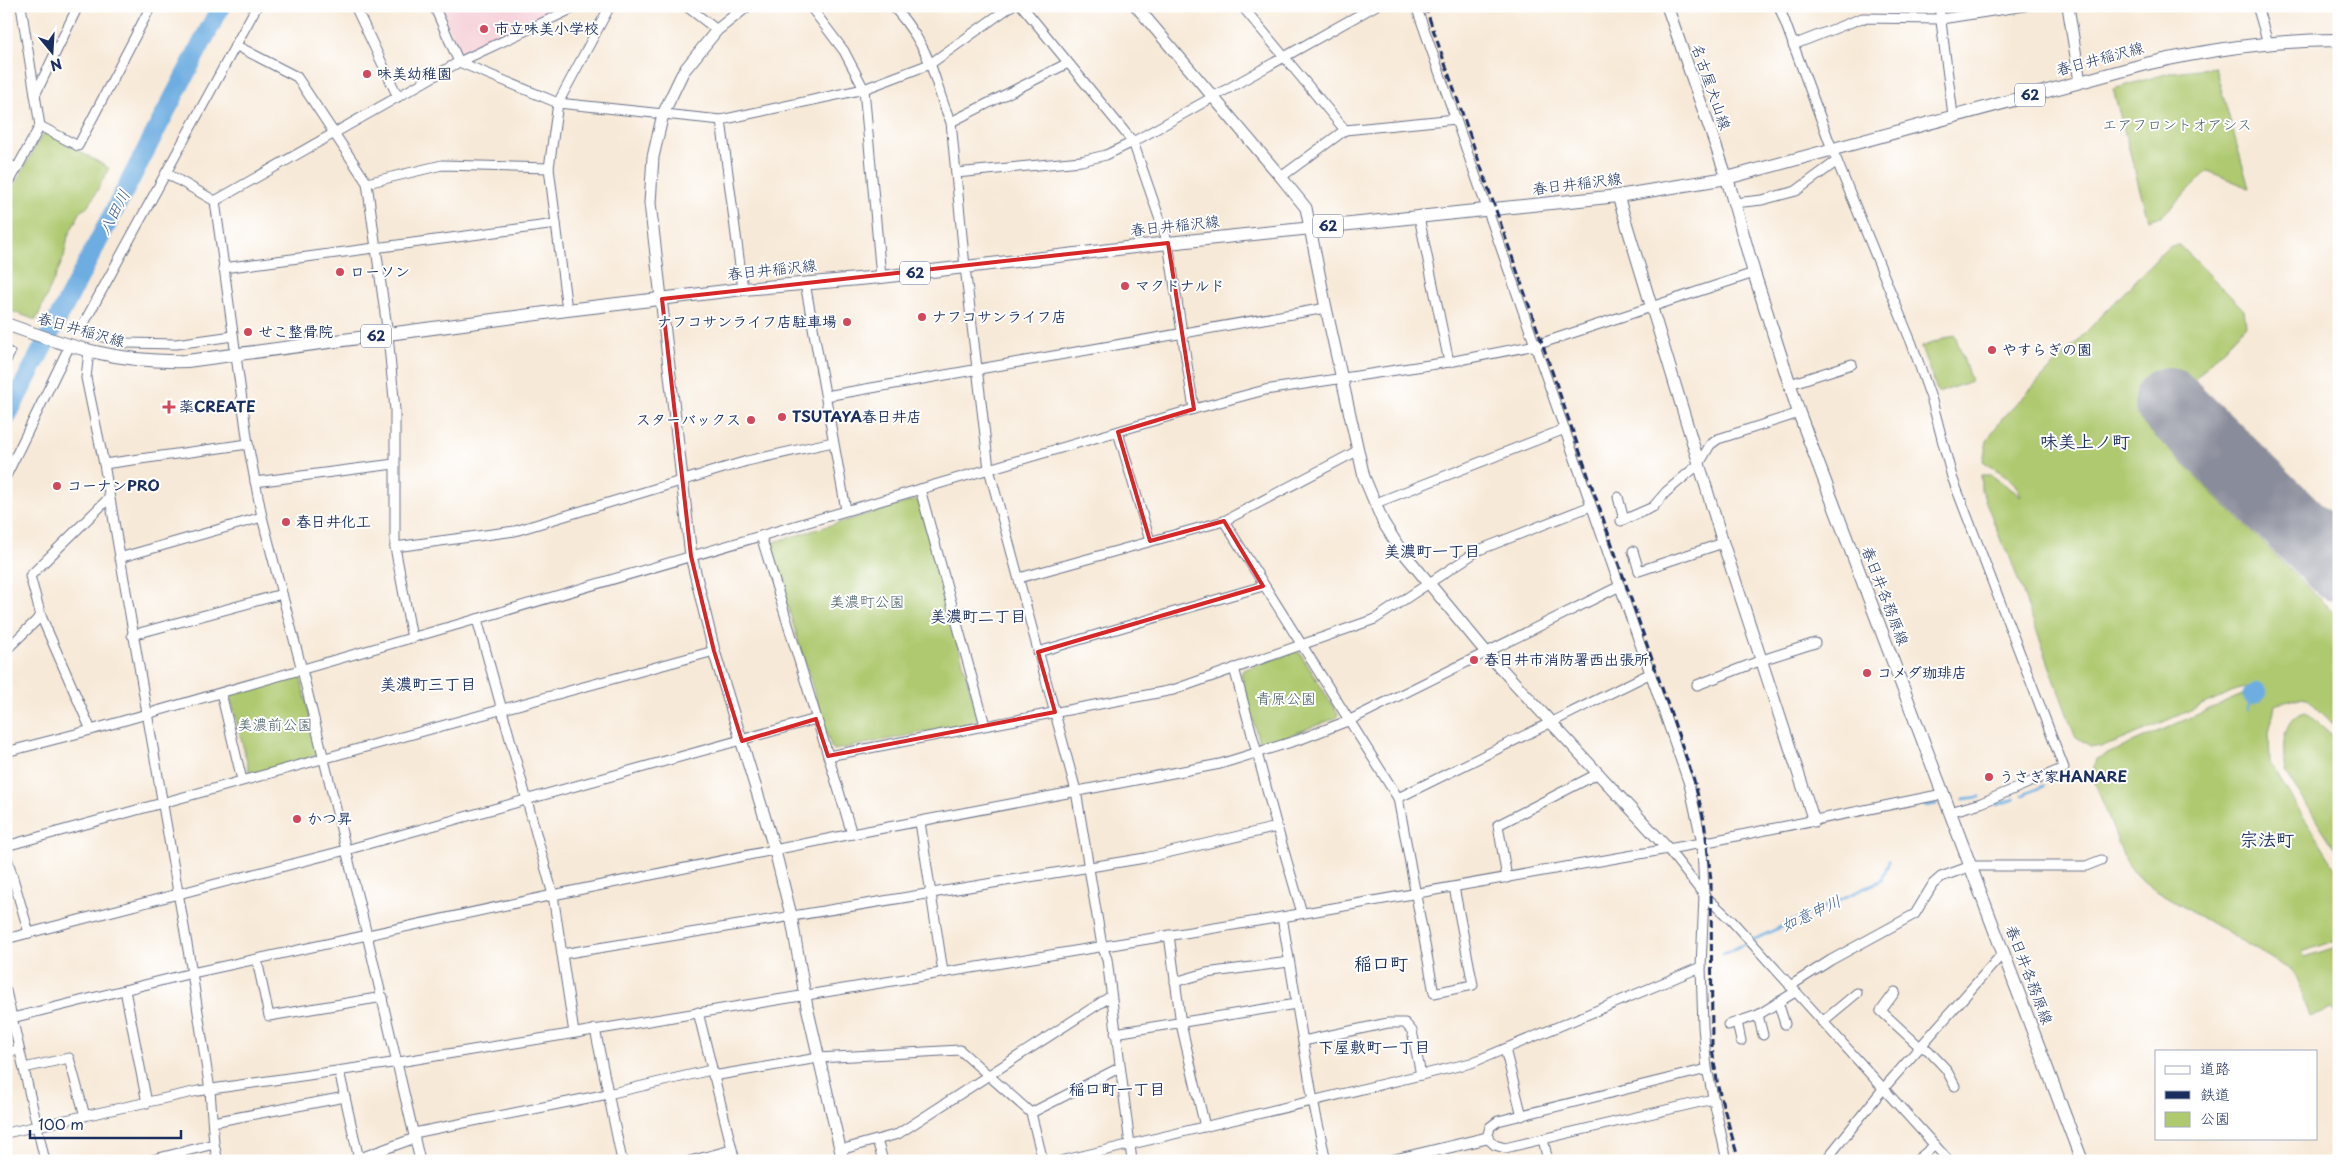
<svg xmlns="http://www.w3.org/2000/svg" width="2345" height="1167" font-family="'Playpen Sans','Klee One',sans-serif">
	<rect width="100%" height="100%" fill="#fff"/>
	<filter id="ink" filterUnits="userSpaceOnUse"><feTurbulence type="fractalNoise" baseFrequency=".02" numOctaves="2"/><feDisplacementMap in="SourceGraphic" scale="10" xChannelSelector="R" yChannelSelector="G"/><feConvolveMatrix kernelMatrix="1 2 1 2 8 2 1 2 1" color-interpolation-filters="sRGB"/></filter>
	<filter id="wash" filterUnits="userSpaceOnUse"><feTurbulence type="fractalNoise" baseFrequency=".0096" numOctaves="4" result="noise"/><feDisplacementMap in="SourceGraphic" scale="20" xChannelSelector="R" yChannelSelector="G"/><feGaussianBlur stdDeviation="1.12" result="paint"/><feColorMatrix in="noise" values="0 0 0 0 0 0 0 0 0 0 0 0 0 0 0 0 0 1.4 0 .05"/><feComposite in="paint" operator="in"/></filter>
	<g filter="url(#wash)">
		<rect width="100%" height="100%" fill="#f7e9d7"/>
		<path fill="#f6cfd7" d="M439 6H567L464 54 459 52Z"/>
		<g fill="#afc96f" stroke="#657c66">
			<path d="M2215 67 2249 188 2208 171 2162 216 2148 220 2113 89 2173 72Z"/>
			<path d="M47 133 109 168 90 204 81 211 68 236 64 257 36 320 6 309V201L42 135Z"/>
			<path d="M2180 245 2244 310 2246 325 2194 380 2191 378 2143 424 2339 618V730L2309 700 2303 697 2275 705 2269 733 2270 763 2339 874V939L2302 952 2305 957 2339 946V1017L2332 1008 2310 1017 2298 980 2289 969 2153 889 2136 875 2125 860 2092 775 2096 759 2242 695 2251 693 2249 687 2236 690 2122 740 2102 747 2090 746 2075 736 2008 552 2003 546 1981 489V475H1991L2021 496C2015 477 1998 472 1983 461L1987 441 2002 419 2169 246Z"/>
			<path d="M1955 335 1971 381 1938 393 1921 347Z"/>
			<path d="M915 500 919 502 978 718 976 722 834 750 831 747 769 546 771 543Z"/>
			<path d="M1295 652 1300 653 1338 714 1336 718 1264 745 1259 743 1241 674 1243 670Z"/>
			<path d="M300 675 319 755 250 774 230 695Z"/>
			<path d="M2306 712 2339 741V855L2287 774C2282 755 2279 717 2306 712Z"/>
		</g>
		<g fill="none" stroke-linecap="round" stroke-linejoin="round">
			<g stroke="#6dade1" stroke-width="3">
				<path d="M2248 709 2252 695"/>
				<path d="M2059 779 2065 775"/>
				<path d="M2023 795 2043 786"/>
				<path d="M1963 799 1979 797"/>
				<path d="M1997 805 2014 799"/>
				<path d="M1925 806 1936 804"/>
				<path d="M1723 954 1882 880 1889 861"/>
			</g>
			<g stroke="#6dade1" stroke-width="19">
				<path d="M6 418 221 6"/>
				<path d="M2252 695 2258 692"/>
			</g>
			<path stroke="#898c9a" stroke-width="68" d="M2168 401 2339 568"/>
		</g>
	</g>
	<g filter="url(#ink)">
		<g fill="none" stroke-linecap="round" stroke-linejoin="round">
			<defs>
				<g id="street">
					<path d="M355 6 398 97"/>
					<path d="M434 6 459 62 558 103 721 120 864 89 930 64 1011 6"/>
					<path d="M686 6 717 30"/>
					<path d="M810 6 844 51 864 89 881 277"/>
					<path d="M893 6C908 23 923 45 931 66 938 85 942 104 951 122L965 267 989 469 1076 791 1102 946 1107 959 1132 1161"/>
					<path d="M1022 6 1133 142 1168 243 1194 409"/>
					<path d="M1242 6 1345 130 1456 119"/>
					<path d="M1416 6 1689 784 1702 843 1704 895 1701 967 1703 1027 1707 1069 1727 1161"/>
					<path d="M1779 6 1832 149 1912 344 1932 401 1952 477 2064 768 1981 803 1950 812"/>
					<path d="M1939 6 1953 115"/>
					<path d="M2257 6 2268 43"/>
					<path d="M6 9 8 6"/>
					<path d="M235 45 297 77 367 183 388 335 395 410V547L412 638"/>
					<path d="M1793 45 1862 18 1941 19 2025 6"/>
					<path d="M35 95 78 6"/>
					<path d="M721 120 743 289"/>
					<path d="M951 122 1068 63"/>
					<path d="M40 126 78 146 151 6"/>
					<path d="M6 163 16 168"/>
					<path d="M166 173 215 201"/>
					<path d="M956 173 1081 161 1106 155 1133 142 1375 6"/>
					<path d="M1281 177 1345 130"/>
					<path d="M367 183 442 165 549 168"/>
					<path d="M6 188 40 126 21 6"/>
					<path d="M215 201 248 444 262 517 302 670 367 935 420 1161"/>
					<path d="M215 201 459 62 578 6"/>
					<path d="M1734 203 1762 200 1796 191 1837 161"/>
					<path d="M1419 217 1449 362"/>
					<path d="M223 268 556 224"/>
					<path d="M805 283 846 510"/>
					<path d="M567 310 549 168 558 103 610 6"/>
					<path d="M233 336 176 344 127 343 86 333 84 323 257 6"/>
					<path d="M6 351 10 353 6 360"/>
					<path d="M89 351 86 378 104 464 192 973 210 1090 214 1144 218 1161"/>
					<path d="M1790 384 1852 364"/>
					<path d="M826 396 1326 308"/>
					<path d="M1118 432 1150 541"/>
					<path d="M104 464 248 444"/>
					<path d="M6 476 69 347"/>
					<path d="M255 482 394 464"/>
					<path d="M920 489 985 725"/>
					<path d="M1618 497 1624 520"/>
					<path d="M1376 503 1565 429"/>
					<path d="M1224 521 1398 798 1434 993 1473 985 1454 887"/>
					<path d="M1621 521 1653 507 1666 492 1699 464 1710 445 1718 439 1799 413"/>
					<path d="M761 536 852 834"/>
					<path d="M395 547 515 531 747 461 833 442"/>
					<path d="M1633 551 1639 571 1723 543"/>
					<path d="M119 558 262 517"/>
					<path d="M1019 578 1224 521 1357 451"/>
					<path d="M41 616 91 730"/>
					<path d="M477 619 553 895 574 1033"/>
					<path d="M132 635 282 594"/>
					<path d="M6 650 41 616 30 576 109 498"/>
					<path d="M1038 652 1263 586"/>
					<path d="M1234 668 1277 827 1302 913"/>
					<path d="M1697 685 1762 660 1815 643"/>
					<path d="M221 693 242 780"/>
					<path d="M6 752 91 730 477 619 1194 409 1265 390 1449 362 1536 345 1754 273"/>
					<path d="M828 756 1173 690 1375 619 1479 550 1591 506"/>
					<path d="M1398 798 1651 673"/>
					<path d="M920 822 943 972"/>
					<path d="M6 846 714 651"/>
					<path d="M1667 848 1704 895 1731 920 1949 1161"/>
					<path d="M6 854 29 933"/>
					<path d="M1507 878 1498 825 1599 773"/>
					<path d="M1282 917 1313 1101 1326 1161"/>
					<path d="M1169 935 1181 1024 1205 1127"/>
					<path d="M6 939 346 850 816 719"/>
					<path d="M562 954 1145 858 1277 827"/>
					<path d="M257 960 269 1016 383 997"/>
					<path d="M1175 982 1206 973 1289 962"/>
					<path d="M1790 986 1831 960 1915 914 1933 884 1941 877 1971 866H2086L2101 860"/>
					<path d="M125 990 147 1103"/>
					<path d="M6 991 45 1161"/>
					<path d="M1895 992 1881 1011 1919 1046 1928 1050 1946 1069 1955 1086"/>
					<path d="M1778 1002 1785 1024"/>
					<path d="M698 1012 735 1161"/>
					<path d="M1758 1015 1763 1035"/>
					<path d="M12 1018 192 973 553 895 852 834 1220 764 1301 739 1350 720 1620 586"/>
					<path d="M1737 1022 1741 1041"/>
					<path d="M1822 1022 1857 993"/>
					<path d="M1728 1025 1758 1015 1795 992"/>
					<path d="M595 1029 622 1161"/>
					<path d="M1115 1033 1296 1004"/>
					<path d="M1303 1041 1388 1023H1405L1412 1031 1421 1075"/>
					<path d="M1505 1049 1522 1116"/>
					<path d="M6 1052 19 1050"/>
					<path d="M24 1068 69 1058 85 1116"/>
					<path d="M1707 1069 1498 1121 1490 1127 1487 1138 1495 1145 1505 1148 1713 1099"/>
					<path d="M339 1071 359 1159"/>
					<path d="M713 1076 818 1058 960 1050 1031 1113 1043 1161"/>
					<path d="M1031 1113 1119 1068"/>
					<path d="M213 1122 345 1097"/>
					<path d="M6 1133 198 1091 399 1062 1282 917 1702 843 1943 794"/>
					<path d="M414 1133 608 1094 711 1070"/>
					<path d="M1543 1139 1548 1161"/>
					<path d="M877 1140 883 1161"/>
					<path d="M840 1150 898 1134 1111 996"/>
					<path d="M147 1161 214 1144"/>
					<path d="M352 1161 415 1138"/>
					<path d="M690 1161 731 1150"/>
					<path d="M1061 1161 1471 1063 1701 967"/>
					<path d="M1825 1161 1883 1089 2003 953"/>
					<path d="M1916 1161 1935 1145"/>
				</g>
				<g id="secondary">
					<path d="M747 6 717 30 683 72 663 114 653 157 650 203 691 556 714 651 775 851 791 915 807 1007 843 1161"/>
					<path d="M1136 6 1281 177 1306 208 1326 308 1364 477 1383 522 1398 546 1486 652 1667 848"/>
					<path d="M1667 6 1727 178"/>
					<path d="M2068 6 2080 82"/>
					<path d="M1618 196 1723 543 1814 821"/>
					<path d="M1391 1161 1487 1138"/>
				</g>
				<g id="primary">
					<path d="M1727 178 1754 273 1799 413 2082 1161"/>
					<path d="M6 324C70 347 118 363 187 361L567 310 743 289 881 277 1168 243 1618 196 1727 178 2150 63C2212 49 2275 40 2339 40"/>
				</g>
			</defs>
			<use href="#street" stroke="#687088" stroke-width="11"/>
			<use href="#secondary" stroke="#687088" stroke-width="13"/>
			<use href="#primary" stroke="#687088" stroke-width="14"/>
			<use href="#street" stroke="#fff" stroke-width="9"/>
			<use href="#secondary" stroke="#fff" stroke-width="11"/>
			<use href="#primary" stroke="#fff" stroke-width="12"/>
			<path stroke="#1b2f5e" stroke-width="3" stroke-dasharray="8 4" stroke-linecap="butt" d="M1425 6 1694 780 1704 820 1711 880 1712 1048 1718 1087 1739 1161"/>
		</g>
	</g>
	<path fill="none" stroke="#d62828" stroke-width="4" stroke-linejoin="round" d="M1168 243 1194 409 1118 432 1150 541 1224 521 1263 586 1038 652 1055 712 828 756 816 719 742 741 714 651 691 556 662 299Z"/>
	<g fill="#d1495b" stroke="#fff" stroke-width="2">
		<circle cx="484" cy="29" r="5"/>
		<circle cx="367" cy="74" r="5"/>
		<circle cx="340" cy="272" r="5"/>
		<circle cx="1125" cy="286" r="5"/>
		<circle cx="922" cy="317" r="5"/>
		<circle cx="847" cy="322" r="5"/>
		<circle cx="248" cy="332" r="5"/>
		<circle cx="1992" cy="350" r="5"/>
		<path d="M166.5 399.5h5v5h5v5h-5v5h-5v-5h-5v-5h5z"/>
		<circle cx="782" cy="417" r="5"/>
		<circle cx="751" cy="420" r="5"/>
		<circle cx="57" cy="486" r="5"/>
		<circle cx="286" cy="522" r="5"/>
		<circle cx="1474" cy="660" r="5"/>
		<circle cx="1867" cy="673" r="5"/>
		<circle cx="1989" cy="777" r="5"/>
		<circle cx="297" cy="819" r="5"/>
	</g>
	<g text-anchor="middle" stroke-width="4" stroke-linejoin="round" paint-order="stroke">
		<g fill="#fff" stroke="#5f6d8e" stroke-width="1">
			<rect x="2015" y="83.5" width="30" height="23" rx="4"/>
			<rect x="1313" y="214.5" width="30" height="23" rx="4"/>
			<rect x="900" y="261.5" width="30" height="23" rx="4"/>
			<rect x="361" y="324.5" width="30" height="23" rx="4"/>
		</g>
		<g font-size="14" font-weight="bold" fill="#1b2f5e">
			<text x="2030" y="100">62</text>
			<text x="1328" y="231">62</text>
			<text x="915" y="278">62</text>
			<text x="376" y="341">62</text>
		</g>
		<g font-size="15" font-weight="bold" fill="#1b2f5e" stroke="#fff" text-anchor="start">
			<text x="494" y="34">市立味美小学校</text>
			<text x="377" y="79">味美幼稚園</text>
			<text x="350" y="277">ローソン</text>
			<text x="1135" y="291">マクドナルド</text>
			<text x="932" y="322">ナフコサンライフ店</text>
			<text x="837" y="327" text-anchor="end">ナフコサンライフ店駐車場</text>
			<text x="258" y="337">せこ整骨院</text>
			<text x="2002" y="355">やすらぎの園</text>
			<text x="179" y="412">薬CREATE</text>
			<text x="792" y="422">TSUTAYA春日井店</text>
			<text x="741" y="425" text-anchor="end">スターバックス</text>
			<text x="67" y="491">コーナンPRO</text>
			<text x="296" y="527">春日井化工</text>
			<text x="1484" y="665">春日井市消防署西出張所</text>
			<text x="1877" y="678">コメダ珈琲店</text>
			<text x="1999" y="782">うさぎ家HANARE</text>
			<text x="307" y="824">かつ昇</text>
		</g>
		<g font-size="15" fill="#1b2f5e" stroke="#fff">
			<text transform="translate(2100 59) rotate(-15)" y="5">春日井稲沢線</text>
			<text transform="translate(1711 87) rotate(71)" y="5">名古屋犬山線</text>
			<text transform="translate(1577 184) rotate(-7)" y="5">春日井稲沢線</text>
			<text transform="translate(1175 226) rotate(-6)" y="5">春日井稲沢線</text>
			<text transform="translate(772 270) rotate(-6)" y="5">春日井稲沢線</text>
			<text transform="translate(81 330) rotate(16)" y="5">春日井稲沢線</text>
			<text transform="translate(1885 596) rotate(69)" y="5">春日井各務原線</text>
			<text transform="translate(2029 975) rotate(69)" y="5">春日井各務原線</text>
		</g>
		<g font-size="15" fill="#475d63" stroke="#fff">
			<text x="2177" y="130">エアフロントオアシス</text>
			<text x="867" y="607">美濃町公園</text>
			<text x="1286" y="704">青原公園</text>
			<text x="275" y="730">美濃前公園</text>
		</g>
		<g font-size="16" font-style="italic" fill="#385b8c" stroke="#fff">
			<text transform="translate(114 212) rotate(-62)" y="6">八田川</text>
			<text transform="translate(1811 913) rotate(-25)" y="6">如意申川</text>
		</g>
		<g font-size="16" font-weight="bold" fill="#1b2f5e" stroke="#fff">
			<text x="1432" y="557">美濃町一丁目</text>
			<text x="978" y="622">美濃町二丁目</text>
			<text x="428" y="690">美濃町三丁目</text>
			<text x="1374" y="1053">下屋敷町一丁目</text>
			<text x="1117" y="1095">稲口町一丁目</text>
		</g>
		<g font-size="18" font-weight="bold" fill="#1b2f5e" stroke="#fff">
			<text x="2085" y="448">味美上ノ町</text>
			<text x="2267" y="846">宗法町</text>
			<text x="1381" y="970">稲口町</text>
		</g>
	</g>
	<rect width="2345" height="1167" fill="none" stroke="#fff" stroke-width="25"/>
	<rect x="2155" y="1050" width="162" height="90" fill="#ffffff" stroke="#a4acbf"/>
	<rect x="2165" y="1066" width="25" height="8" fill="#ffffff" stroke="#a4acbf"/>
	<text x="2200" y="1074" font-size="15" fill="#1b2f5e">道路</text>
	<rect x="2165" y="1091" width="25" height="8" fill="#1b2f5e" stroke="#a4acbf"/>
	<text x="2200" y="1100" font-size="15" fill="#1b2f5e">鉄道</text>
	<rect x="2165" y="1112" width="25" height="15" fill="#afc96f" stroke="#a4acbf"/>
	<text x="2200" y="1124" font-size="15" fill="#1b2f5e">公園</text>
	<g transform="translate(52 52) rotate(162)" stroke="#ffffff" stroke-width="4" paint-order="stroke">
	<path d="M0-4L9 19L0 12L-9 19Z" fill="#1b2f5e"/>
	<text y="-8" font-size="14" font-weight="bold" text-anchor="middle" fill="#1b2f5e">N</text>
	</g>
	<path d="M30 1130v8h151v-8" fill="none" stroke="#1b2f5e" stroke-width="2.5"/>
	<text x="38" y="1130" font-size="15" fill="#1b2f5e" stroke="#ffffff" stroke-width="4" paint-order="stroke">100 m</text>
</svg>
